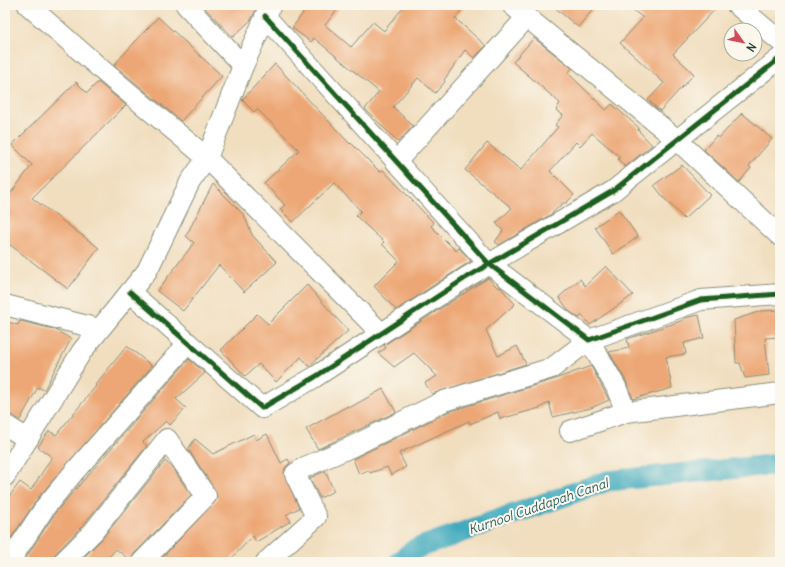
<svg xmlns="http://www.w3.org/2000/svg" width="785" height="567" font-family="Delius,sans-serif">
	<rect width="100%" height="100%" fill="#fbf7ec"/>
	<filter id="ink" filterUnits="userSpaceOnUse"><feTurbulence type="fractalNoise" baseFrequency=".025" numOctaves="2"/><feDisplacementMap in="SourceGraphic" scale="8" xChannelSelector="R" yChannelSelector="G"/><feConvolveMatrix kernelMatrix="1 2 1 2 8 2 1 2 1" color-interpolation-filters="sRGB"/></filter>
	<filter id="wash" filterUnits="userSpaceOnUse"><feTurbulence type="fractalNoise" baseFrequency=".012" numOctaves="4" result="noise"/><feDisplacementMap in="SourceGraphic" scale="16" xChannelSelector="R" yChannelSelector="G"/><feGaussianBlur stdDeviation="0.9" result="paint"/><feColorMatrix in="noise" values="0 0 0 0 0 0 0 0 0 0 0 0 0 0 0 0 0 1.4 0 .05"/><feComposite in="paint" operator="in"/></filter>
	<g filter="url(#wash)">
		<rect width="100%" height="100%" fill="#f1debf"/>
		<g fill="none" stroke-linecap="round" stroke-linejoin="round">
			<path stroke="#3ea9be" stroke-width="21" d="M399 562 415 549 607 481 780 464"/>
		</g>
		<g id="blocks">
			<g fill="#eda776">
				<path d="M202 5H258L251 20 233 37Z"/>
				<path d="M309 5H341L325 25 351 47 373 22 384 31 405 5H466L455 18 486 46 474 58 465 50 444 80 445 82 435 93 418 78 393 107 413 126 398 142 365 109 379 92 314 38 311 42 292 28Z"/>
				<path d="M552 5H597L578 27Z"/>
				<path d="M627 5H719L673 54 694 74 660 111 648 100 664 83 620 43 643 18Z"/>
				<path d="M158 17 222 76 181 121 114 65Z"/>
				<path d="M534 38 572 68 568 73 606 110 612 104 639 128 638 130 652 145 625 167 618 159 620 157 592 133 580 146 576 142 550 171 574 195 566 203H563L550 215 499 245 495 242 503 231 496 223 512 208 465 170 487 143 521 170 558 127 555 125 563 115 556 110 560 103 513 62Z"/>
				<path d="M275 64 350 144 351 143 380 172 383 170 434 223 431 226 456 251 459 248 471 261 396 310 374 286 399 261 382 244 384 242 356 216 361 211 334 183 293 222 280 209 285 205 264 183 299 150 257 109 254 112 242 100Z"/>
				<path d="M76 82 87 93 98 82 126 105 32 198 99 248 68 289 5 241V201L32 165 12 145Z"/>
				<path d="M742 113 772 139 749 166 751 168 739 182 704 150 716 136 719 138Z"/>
				<path d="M682 165 710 195 684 219 664 198 654 185Z"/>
				<path d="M213 184 244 215 252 235 277 262 244 292 219 265 183 311 157 291 194 243 186 236Z"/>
				<path d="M619 210 638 237 613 254 595 227Z"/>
				<path d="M606 266 633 295 590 325 582 315 579 318 569 311 559 297 580 279 585 286Z"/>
				<path d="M488 278 498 288 500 287 515 304 486 330 498 356 517 346 526 364 432 394 425 383 437 376 414 353 394 367 378 353 386 348 384 345Z"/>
				<path d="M307 285 348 331 309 366 301 357 276 382 259 364 245 376 221 350 257 314 268 324Z"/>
				<path d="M780 310V337L765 338 769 375 745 378 740 363H736L734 320 761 311Z"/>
				<path d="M699 315 704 338 684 343 686 354 666 357 672 388 633 399 626 381 609 352 629 348 627 339 684 320V318Z"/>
				<path d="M5 321 18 325 20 321 54 329 71 339 44 390 38 387 20 420 5 411Z"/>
				<path d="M127 346 152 366 37 499 5 547V502L20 482 31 490 52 457 38 447 49 431 56 435 96 386 95 385Z"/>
				<path d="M189 359 205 373 176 399 186 408 170 425 166 421 143 442 147 446 84 524 55 554 52 562H23L55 513Z"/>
				<path d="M591 366 609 400 591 408 553 417 549 402 540 408 500 419 498 412 470 424 469 421 399 453 406 467 391 475 387 467 370 473 369 470 359 474 353 459 448 412 555 379Z"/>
				<path d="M383 389 396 412 318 449 306 429 348 406 349 408Z"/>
				<path d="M254 434 256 440 267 434 281 463 288 459 290 463 285 468 284 474 299 508 286 515 291 521 256 542 253 536 228 562H158L217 499 215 490 188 449 195 439 213 454Z"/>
				<path d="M165 461 172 467 191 495 134 554 131 561 116 549 105 562H79L102 539Z"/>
				<path d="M325 471 334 491 320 498 310 478Z"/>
			</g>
		</g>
	</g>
	<g filter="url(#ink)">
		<use href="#blocks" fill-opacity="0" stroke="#888e7a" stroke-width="1"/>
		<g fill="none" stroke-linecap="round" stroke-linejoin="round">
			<defs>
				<g id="street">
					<path d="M28 5 110 77 207 158 381 333"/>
					<path d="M186 5 243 66"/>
					<path d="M512 5 676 139 780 236"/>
					<path d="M737 5 780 41"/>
					<path d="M265 16 489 264 589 340 701 300 780 294"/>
					<path d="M396 162 527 17"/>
					<path d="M130 292 262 408 315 377 467 277 613 191 780 58"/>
					<path d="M5 305 99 329"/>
					<path d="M5 425 28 439"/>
					<path d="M570 431 626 412 780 393"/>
					<path d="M5 476 82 351 147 271 190 182 207 158 243 66 270 7"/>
					<path d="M9 562 46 506 74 472 188 343"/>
					<path d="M63 562 93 532 167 439 206 496 142 562"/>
					<path d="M266 562 316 517 295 474 305 467 351 447 444 401 552 368 589 340 616 387 626 412"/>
				</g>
			</defs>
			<use href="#street" stroke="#888e7a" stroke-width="22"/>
			<use href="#street" stroke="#fff" stroke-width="20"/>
			<defs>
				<g id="cycleway">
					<path d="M265 16 489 264 589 340 701 300 780 294"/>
					<path d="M130 292 262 408 315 377 467 277 613 191 780 58"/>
				</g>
			</defs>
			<use href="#cycleway" stroke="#fbf7ec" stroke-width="8"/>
			<use href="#cycleway" stroke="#1b5e20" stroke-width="5"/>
		</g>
	</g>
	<g text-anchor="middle" stroke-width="4" stroke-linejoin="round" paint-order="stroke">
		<g font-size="13" font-style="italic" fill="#285d5d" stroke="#fbf7ec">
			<text transform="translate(538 506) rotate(-19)" y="5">Kurnool Cuddapah Canal</text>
		</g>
	</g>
	<rect width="785" height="567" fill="none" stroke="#fbf7ec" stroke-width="20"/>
	<g transform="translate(743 42) rotate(123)"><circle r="19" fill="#fbf7ec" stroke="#a3ada2"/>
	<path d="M0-3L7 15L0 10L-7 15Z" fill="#d1495b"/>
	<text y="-6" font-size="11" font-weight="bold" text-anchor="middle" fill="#1f3d34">N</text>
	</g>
</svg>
